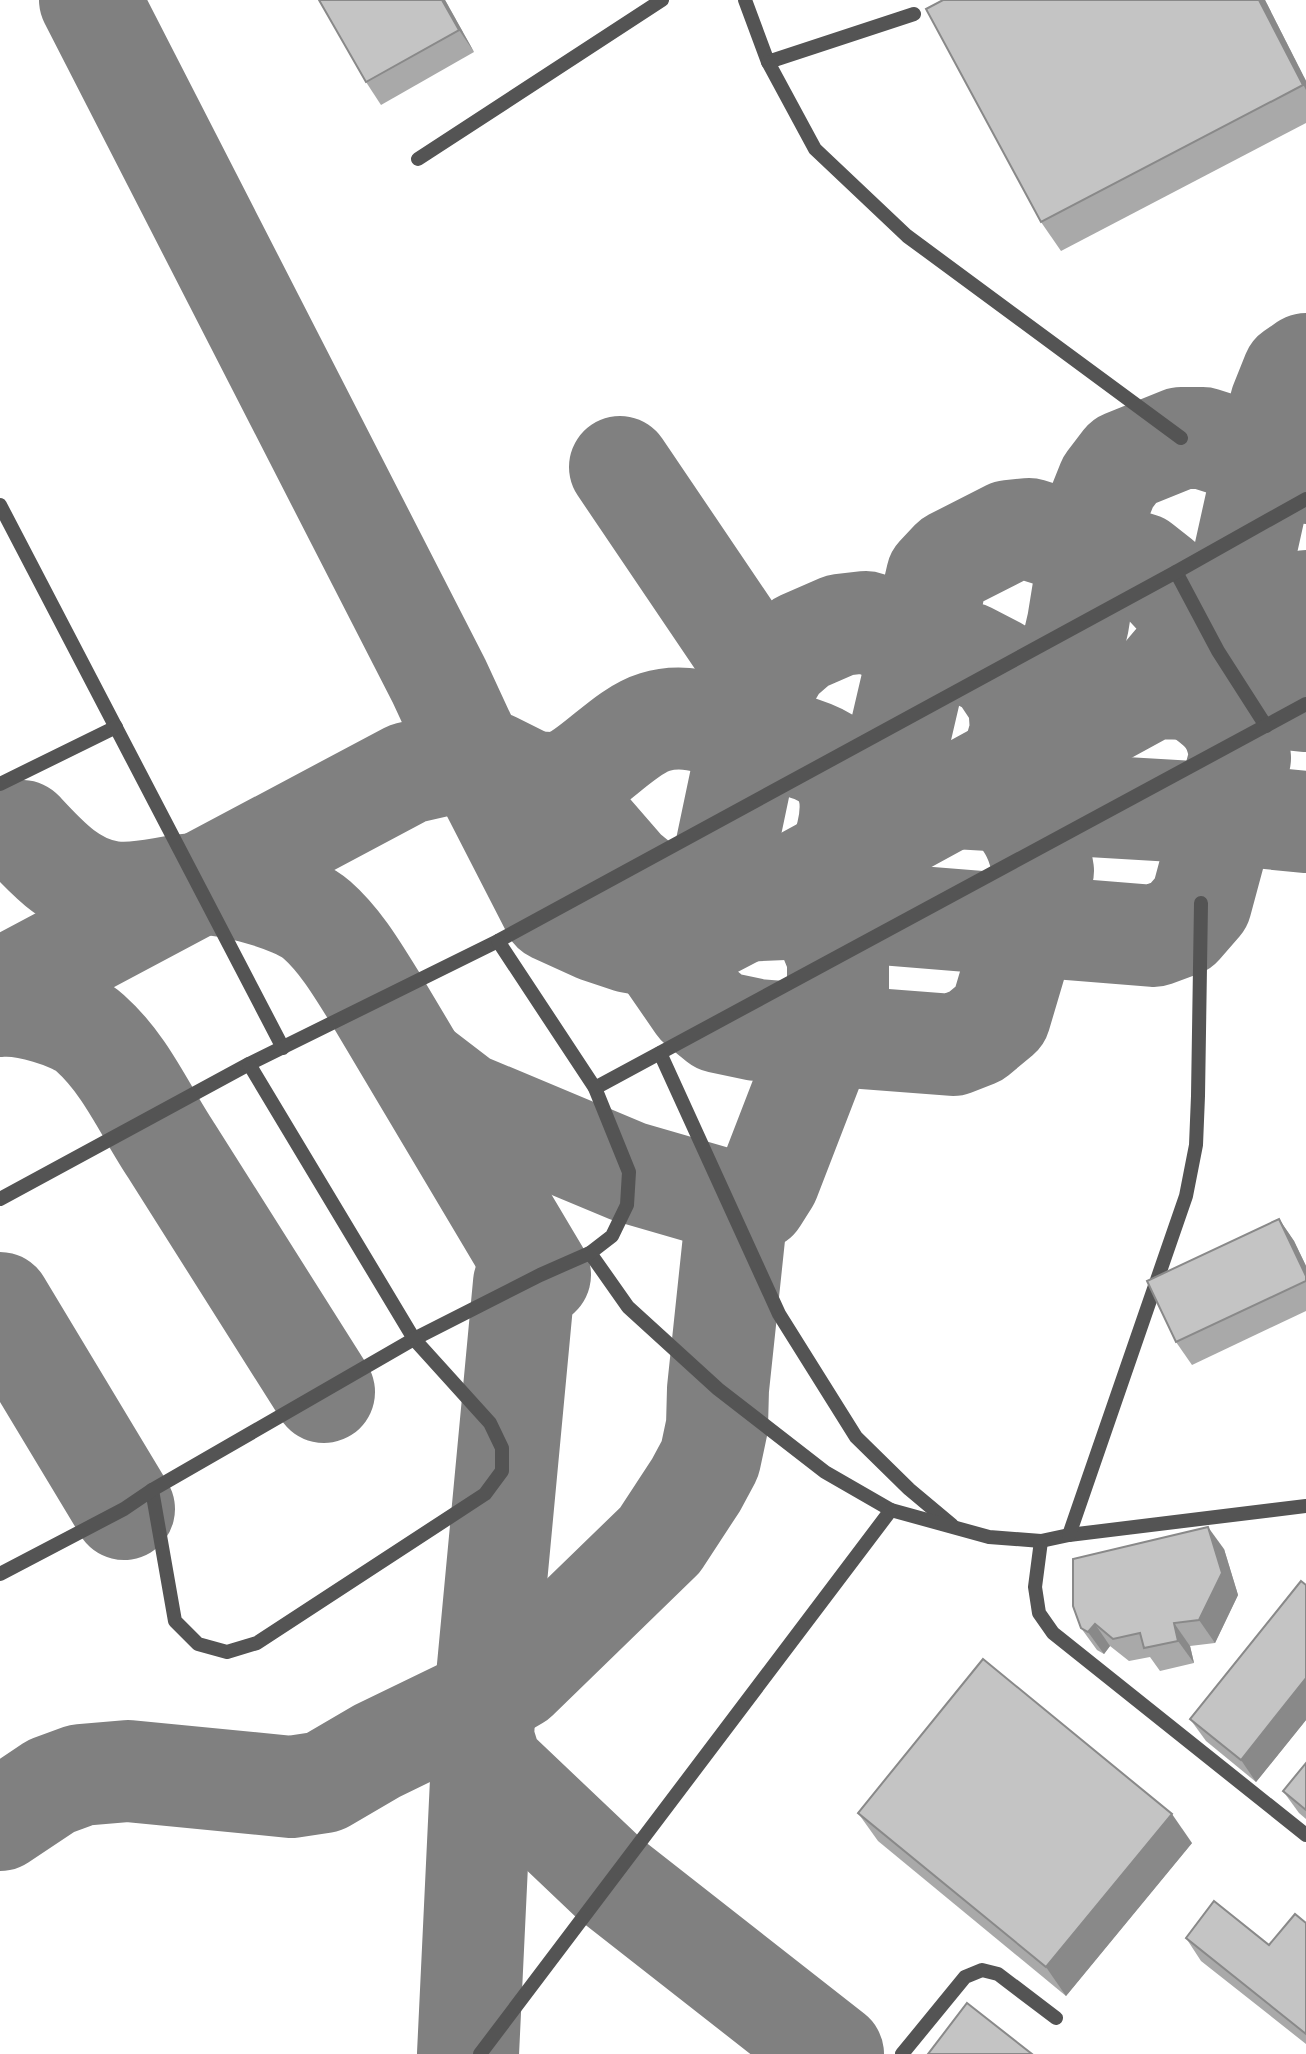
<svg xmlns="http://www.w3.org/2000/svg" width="1306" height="2054" font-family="'Sofia Sans Condensed',sans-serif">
	<rect width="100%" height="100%" fill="#fff"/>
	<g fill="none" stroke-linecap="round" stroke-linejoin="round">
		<g stroke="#808080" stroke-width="102">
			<path d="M90 0 439 681 477 763 553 911 597 931 630 942 658 947 681 944 748 909 1153 688 1193 689 1306 701"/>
			<path d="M620 467 766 683"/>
			<path d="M1192 666 1225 618 1240 575 1266 458 1281 403 1293 373 1306 364"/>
			<path d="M534 783C542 782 553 784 561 782 590 775 622 732 655 722 687 712 719 726 749 734 772 741 811 746 830 761 861 785 851 828 839 859 857 842 875 826 884 803L937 576 952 560 1009 531 1029 529 1141 564 1160 579 1185 606 1191 628 1186 649 1153 688 1306 601"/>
			<path d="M956 798 1226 814 1306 822"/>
			<path d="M22 831C47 858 73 887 112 892 141 896 168 885 197 884 227 883 294 900 317 920 342 942 360 974 377 1001L540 1275"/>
			<path d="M713 911 750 735 766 683 779 661 801 642 840 625 866 622 922 643 968 653 997 668 1019 701 1021 731 1011 765 1042 736 1059 705 1078 623 1096 512 1108 482 1124 461 1181 438H1203L1266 458 1306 473"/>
			<path d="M658 947 698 1005 719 1022 757 1030 953 1045 976 1036 1000 1016 1043 871C1039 840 1029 826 1010 801"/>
			<path d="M0 990 408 773 456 762 494 763 534 783 566 803 625 871 663 902 696 913 807 908 1154 936 1181 926 1201 903 1240 758C1237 721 1222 709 1193 689"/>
			<path d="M0 1006C24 1004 72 1017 90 1033 126 1065 145 1111 171 1150 222 1231 273 1312 324 1392"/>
			<path d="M417 1067 464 1103 629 1172 736 1203 757 1199 769 1180 825 1035 838 994V957L827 930 807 908"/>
			<path d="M524 1283 485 1698 483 1738 492 1767 611 1880 833 2054"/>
			<path d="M0 1303 124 1509"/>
			<path d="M0 1820 51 1786 81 1775 128 1771 291 1787 324 1782 377 1751 474 1704 517 1679 660 1540 696 1485 710 1459 717 1426 718 1389 736 1219"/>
			<path d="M468 2054 483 1738"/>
		</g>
		<g stroke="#545454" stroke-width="14">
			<path d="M745 0 768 62 914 14"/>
			<path d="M768 62 815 149 907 236 1181 438"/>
			<path d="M418 159 662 0"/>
			<path d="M0 505 283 1048"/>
			<path d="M1176 572 1218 651 1266 726"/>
			<path d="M0 784 116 727"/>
			<path d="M660 1053 779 1314 856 1437 909 1489 952 1525"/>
			<path d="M595 1088 1306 704"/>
			<path d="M0 1199 249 1064 498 941 1176 572 1306 499"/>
			<path d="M590 1253 628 1307 718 1389 825 1472 891 1510 989 1537 1041 1541 1069 1535 1306 1506"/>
			<path d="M152 1490 175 1621 198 1644 227 1652 257 1643 485 1494 502 1471V1448L490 1423 414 1339 249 1064"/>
			<path d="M1069 1535 1186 1196 1196 1145 1198 1096 1201 903"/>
			<path d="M1041 1541 1035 1587 1039 1613 1053 1633 1306 1835"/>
			<path d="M0 1574 124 1509 152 1490 414 1339 540 1275 590 1253 612 1236 627 1205 629 1172 595 1088 498 941"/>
			<path d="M480 2054 891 1510"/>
			<path d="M902 2054 965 1977 982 1970 998 1974 1056 2018"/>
		</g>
	</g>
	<g fill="#a9a9a9">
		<path d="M445 0 474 52 381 105 366 82Z"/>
		<path d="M943 0H1265L1306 81V123L1061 251 1041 222Z"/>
		<path d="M1279 1219 1294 1241 1306 1266V1311L1192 1365 1176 1342Z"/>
		<path d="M1224 1549 1238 1595 1215 1643 1190 1646 1194 1663 1160 1671 1150 1657 1129 1661 1110 1646 1104 1654 1097 1650 1081 1628Z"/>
		<path d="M1306 1585V1720L1256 1782 1206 1741 1190 1719Z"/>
		<path d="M1306 1763V1819L1299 1813 1283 1791Z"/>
		<path d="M858 1813 1192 1843 1066 1996 878 1841Z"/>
		<path d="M1306 1923V2044L1201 1961 1186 1938 1269 1945Z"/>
	</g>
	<g fill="#898989">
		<path d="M442 0H445L474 52 459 30Z"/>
		<path d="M1259 0H1265L1306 81V90Z"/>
		<path d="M1279 1219 1294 1241 1306 1266V1276Z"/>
		<path d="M1208 1527 1224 1549 1238 1595 1215 1643 1199 1620Z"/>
		<path d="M1174 1623 1190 1646 1194 1663 1178 1641Z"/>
		<path d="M1095 1624 1110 1646 1104 1654 1088 1632Z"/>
		<path d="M1306 1678V1720L1256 1782 1241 1760Z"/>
		<path d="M1172 1814 1192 1843 1066 1996 1046 1967Z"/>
	</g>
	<g fill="#c4c4c4" stroke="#898989" stroke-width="2">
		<path d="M319 0H442L459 30 366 82Z"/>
		<path d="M943 0H1259L1303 85 1041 222 926 9Z"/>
		<path d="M1279 1219 1306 1276V1281L1176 1342 1147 1281Z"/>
		<path d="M1208 1527 1222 1573 1199 1620 1174 1623 1178 1641 1144 1648 1140 1633 1113 1639 1095 1624 1088 1632 1081 1628 1073 1606V1559Z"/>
		<path d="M1301 1581 1306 1585V1678L1241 1760 1190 1719Z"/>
		<path d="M983 1659 1172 1814 1046 1967 858 1813Z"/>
		<path d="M1306 1763V1810L1283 1791Z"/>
		<path d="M1214 1901 1269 1945 1295 1914 1306 1923V2034L1186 1938Z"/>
		<path d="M967 2003 1032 2054H928Z"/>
	</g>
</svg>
